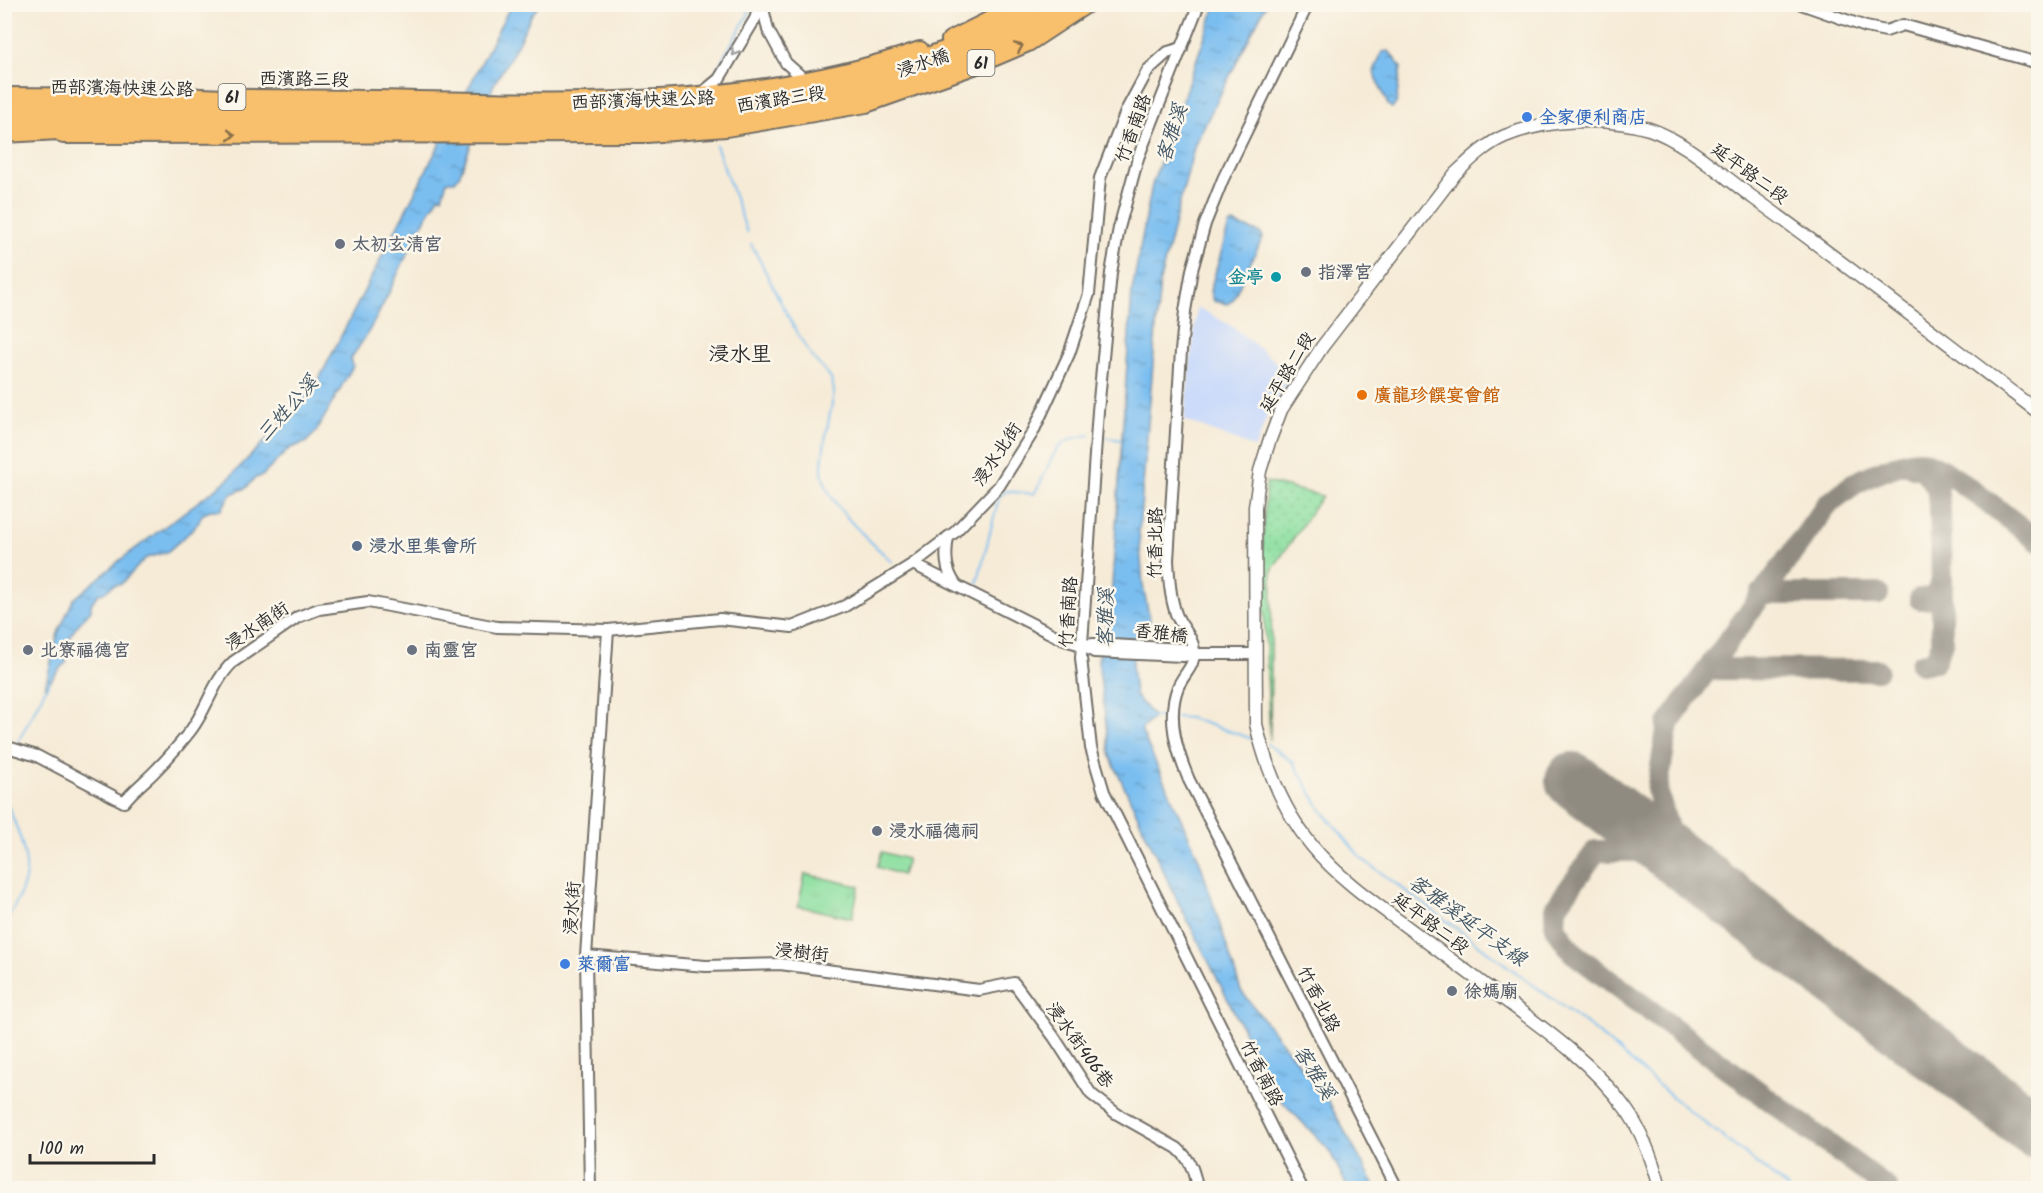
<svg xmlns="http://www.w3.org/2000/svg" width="2043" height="1193" font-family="Kalam,'LXGW WenKai TC',sans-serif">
	<defs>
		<pattern id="grass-dots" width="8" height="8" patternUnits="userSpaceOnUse" patternTransform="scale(1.5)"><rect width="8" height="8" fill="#8cdfa0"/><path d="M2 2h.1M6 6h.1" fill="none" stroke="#79c08a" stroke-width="1.8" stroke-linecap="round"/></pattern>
		<pattern id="park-tufts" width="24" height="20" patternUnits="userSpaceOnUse" patternTransform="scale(1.5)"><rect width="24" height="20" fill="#8cdfa0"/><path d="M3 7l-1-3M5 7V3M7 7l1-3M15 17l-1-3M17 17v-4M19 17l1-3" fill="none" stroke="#79c08a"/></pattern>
		<pattern id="water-ripples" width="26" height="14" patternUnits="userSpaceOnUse" patternTransform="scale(1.5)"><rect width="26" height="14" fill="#7abef0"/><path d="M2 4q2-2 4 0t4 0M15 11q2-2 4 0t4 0" fill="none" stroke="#649bc3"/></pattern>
	</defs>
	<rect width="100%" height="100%" fill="#fbf7ec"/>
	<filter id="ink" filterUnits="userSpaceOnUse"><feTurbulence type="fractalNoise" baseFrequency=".0167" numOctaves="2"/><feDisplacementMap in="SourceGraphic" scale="12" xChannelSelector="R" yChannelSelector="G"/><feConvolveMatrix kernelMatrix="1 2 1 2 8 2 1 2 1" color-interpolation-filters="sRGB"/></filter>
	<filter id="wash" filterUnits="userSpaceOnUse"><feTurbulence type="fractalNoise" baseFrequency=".008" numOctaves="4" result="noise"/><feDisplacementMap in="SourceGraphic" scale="24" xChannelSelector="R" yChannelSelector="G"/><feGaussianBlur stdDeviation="1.35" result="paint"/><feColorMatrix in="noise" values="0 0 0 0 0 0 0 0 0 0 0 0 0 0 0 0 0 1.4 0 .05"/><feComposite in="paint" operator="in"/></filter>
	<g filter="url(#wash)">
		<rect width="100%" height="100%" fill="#f6ebd7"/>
		<path fill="#ccdbf9" d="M1197 307 1233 327 1293 376 1267 416 1255 448 1184 420Z"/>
		<path fill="url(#grass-dots)" stroke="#5c8566" stroke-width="1.5" d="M1266 482 1322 496 1272 570 1270 740 1262 563Z"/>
		<path fill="url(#park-tufts)" stroke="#5c8566" stroke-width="1.5" d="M805 874 859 886 852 918 798 906Z"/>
		<path fill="#8cdfa0" stroke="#5c8566" stroke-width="1.5" d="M882 852 907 859 902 875 877 867Z"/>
		<g fill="url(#water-ripples)" stroke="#52748e" stroke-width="1.5">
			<path d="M511 5H539L531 16 513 53 494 84 459 176 455 181H447L442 197H439C404 248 388 309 351 358L353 366 316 432 305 443 290 448 262 476 255 478 246 488 231 494 221 510H210L201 516 199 522 191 531 167 552 146 558 121 584 114 585 105 592 97 595 91 604V610C73 630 67 635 66 663 57 669 53 680 45 687L58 633 73 600 120 560 226 481 286 419 318 381Z"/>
			<path d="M1216 5H1266L1195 144 1160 280 1139 532 1143 586 1151 626 1138 629 1132 664 1135 695 1154 717 1141 730 1199 859 1241 991 1327 1099 1376 1188H1348L1329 1150 1277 1096 1172 890 1110 756 1098 660 1110 614 1132 291 1152 185Z"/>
			<path d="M1389 51 1401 67 1396 104 1392 108 1388 105 1374 72 1382 52Z"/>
			<path d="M1233 223 1260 233 1263 237 1232 301 1227 304 1213 301 1210 291 1229 225Z"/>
		</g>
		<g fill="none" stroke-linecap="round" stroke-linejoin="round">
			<g stroke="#7abef0" stroke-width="2">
				<path d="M715 73 749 13 748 4"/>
				<path d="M716 145 747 232"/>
				<path d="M751 244C771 280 788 322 811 355 821 370 833 372 834 393 830 417 823 442 822 467 821 501 870 540 892 562"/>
				<path d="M1103 437 1121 440"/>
				<path d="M977 584 999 497 1006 491 1034 494C1054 464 1047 439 1090 435"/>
				<path d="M1151 717H1170"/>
				<path d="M1175 717 1189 718 1256 740"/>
				<path d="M1267 744 1293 762 1320 808 1361 858 1593 1029 1677 1101 1788 1188"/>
				<path d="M16 746 49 682"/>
				<path d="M4 773 6 762 12 753"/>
				<path d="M4 798C14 819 31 857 25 880 21 895 13 910 4 923"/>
			</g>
			<g stroke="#908b81" stroke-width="22">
				<path d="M1913 467 1924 470 1937 487 1940 511 1942 581 1934 598 1920 599"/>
				<path d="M1761 594H1878"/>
				<path d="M1921 664 1935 661 1942 643V583"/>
				<path d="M1708 669 1877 670"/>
				<path d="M1677 859 1657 790 1668 724 1827 505C1836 498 1846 489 1856 483 1871 475 1905 460 1921 461 1942 463 2018 526 2038 541"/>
				<path d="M1677 859 1654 851H1596L1556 907 1555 927 1572 952 1887 1188"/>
			</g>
			<path stroke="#908b81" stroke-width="56" d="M1573 780 2038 1132"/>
		</g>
	</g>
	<g filter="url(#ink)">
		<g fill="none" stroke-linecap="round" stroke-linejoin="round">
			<defs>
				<g id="minor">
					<path d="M762 4 768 30 786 63 804 79"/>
					<path d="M1199 4 1138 158 1119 228 1111 273 1098 411 1081 658 1091 748 1104 792 1302 1188"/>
					<path d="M1308 4 1223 179 1205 224 1192 270 1185 311 1181 351 1168 560C1169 578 1170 596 1176 614 1181 627 1193 637 1194 650 1195 667 1184 673 1178 687 1166 717 1177 752 1189 780L1397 1188"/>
					<path d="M1801 4 1866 27 1886 31 1903 25 2038 63"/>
					<path d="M702 93 719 79 755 19 760 4"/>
					<path d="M948 537C945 555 945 570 956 585"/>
					<path d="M913 564 1064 640 1082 645 1094 652 1183 656 1194 654H1255"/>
					<path d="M1082 645 1094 644 1183 649 1194 654"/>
					<path d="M4 746 37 756 124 802C134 789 146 781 157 769 169 757 180 744 191 730 207 709 213 681 233 662L298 617 319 609 368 602 497 627 608 630 720 619 792 627 845 606 913 564 955 532 999 486 1033 432 1069 354 1089 294 1100 178 1127 109 1148 70 1168 52 1182 48"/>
					<path d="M586 956 706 966 780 964 979 990 1014 983 1054 1037 1091 1094 1117 1114 1177 1148C1191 1160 1194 1171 1197 1188"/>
					<path d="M590 1188 586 956 608 630"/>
				</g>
				<path id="tertiary" d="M1660 1188C1653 1161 1643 1133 1626 1109 1594 1065 1549 1032 1505 1000 1470 974 1434 947 1399 921 1369 899 1337 876 1313 847 1284 812 1266 767 1256 724L1255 507 1260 471 1269 442 1281 410 1322 347 1455 174C1470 160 1486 144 1505 136 1546 119 1606 116 1649 129 1684 140 1724 177 1755 199 1851 268 1944 341 2038 412"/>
				<g id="primary">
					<path d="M950 40 1022 4"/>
					<path d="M4 96C129 96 254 97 379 99 559 103 748 110 920 50"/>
					<path d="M63 135 647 134 726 128 866 104 974 66 1028 43 1087 4"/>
				</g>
				<g id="trunk">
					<path d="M187 96 215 98"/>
					<path d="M4 106 454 112 685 109 780 95 861 80 961 44 1017 20 1045 4"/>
					<path d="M4 119 502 123 688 121 780 110 863 91 917 74 1022 32 1069 4"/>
					<path d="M4 134 78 130"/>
				</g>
			</defs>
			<use href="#minor" stroke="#726e67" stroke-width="14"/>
			<use href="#tertiary" stroke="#726e67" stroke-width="15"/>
			<use href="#primary" stroke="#726e67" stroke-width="20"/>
			<use href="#trunk" stroke="#726e67" stroke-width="20"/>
			<use href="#minor" stroke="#fff" stroke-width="10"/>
			<use href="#tertiary" stroke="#fff" stroke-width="12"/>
			<use href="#primary" stroke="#f8bf6c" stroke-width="16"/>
			<use href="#trunk" stroke="#f8bf6c" stroke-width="16"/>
		</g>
		<defs><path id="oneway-chevron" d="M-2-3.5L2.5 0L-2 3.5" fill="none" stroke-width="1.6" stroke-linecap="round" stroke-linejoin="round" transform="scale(1.5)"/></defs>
		<g stroke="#876e48">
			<use href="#oneway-chevron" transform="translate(1019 47) rotate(-23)"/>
			<use href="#oneway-chevron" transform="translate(231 135)"/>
		</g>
		<use stroke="#a0a0a0" href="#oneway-chevron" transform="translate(735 52) rotate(121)"/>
	</g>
	<g fill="#3f7fe0" stroke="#fbf7ec" stroke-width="2">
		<circle cx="1527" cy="117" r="6"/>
		<circle cx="565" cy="964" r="6"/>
	</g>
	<g fill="#6b7280" stroke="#fbf7ec" stroke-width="2">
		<circle cx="340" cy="244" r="6"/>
		<circle cx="1306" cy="272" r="6"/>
		<circle cx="28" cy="650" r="6"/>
		<circle cx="412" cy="650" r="6"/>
		<circle cx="877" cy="831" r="6"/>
		<circle cx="1452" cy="991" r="6"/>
	</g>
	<circle fill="#0f9aa8" stroke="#fbf7ec" stroke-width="2" cx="1276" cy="277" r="6"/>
	<circle fill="#e8710a" stroke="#fbf7ec" stroke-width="2" cx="1362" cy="395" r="6"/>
	<circle fill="#5c6f8a" stroke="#fbf7ec" stroke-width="2" cx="357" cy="546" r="6"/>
	<g text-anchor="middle" stroke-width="5" stroke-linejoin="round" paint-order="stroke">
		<g fill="#fbf7ec" stroke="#696865" stroke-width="1.5">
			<rect x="967.5" y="50" width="27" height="26" rx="4.5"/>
			<rect x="218.5" y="84" width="27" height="26" rx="4.5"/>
		</g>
		<g font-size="16" font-weight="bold" fill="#2b2b2b">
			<text x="981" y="69">61</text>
			<text x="232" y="103">61</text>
		</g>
		<g font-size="18" fill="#2b2b2b" stroke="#fbf7ec">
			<text transform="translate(923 63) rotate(-19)" y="6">浸水橋</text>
			<text transform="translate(304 79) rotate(1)" y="6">西濱路三段</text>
			<text transform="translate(122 88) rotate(1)" y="6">西部濱海快速公路</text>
			<text transform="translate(781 99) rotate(-9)" y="6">西濱路三段</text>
			<text transform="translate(643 100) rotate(-2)" y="6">西部濱海快速公路</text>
			<text transform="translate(1133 128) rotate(-70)" y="6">竹香南路</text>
			<text transform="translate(1750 173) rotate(36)" y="6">延平路二段</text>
			<text transform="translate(1287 372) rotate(-59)" y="6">延平路二段</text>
			<text transform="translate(997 454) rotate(-56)" y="6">浸水北街</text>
			<text transform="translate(1155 543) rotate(-89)" y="6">竹香北路</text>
			<text transform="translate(1068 612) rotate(-86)" y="6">竹香南路</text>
			<text transform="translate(257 626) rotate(-34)" y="6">浸水南街</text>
			<text transform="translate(1161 633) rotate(7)" y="6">香雅橋</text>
			<text transform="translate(572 908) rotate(-86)" y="6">浸水街</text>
			<text transform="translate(1431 923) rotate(37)" y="6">延平路二段</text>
			<text transform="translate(802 952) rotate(6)" y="6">浸樹街</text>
			<text transform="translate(1319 999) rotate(63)" y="6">竹香北路</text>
			<text transform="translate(1080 1045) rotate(54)" y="6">浸水街406巷</text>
			<text transform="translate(1262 1073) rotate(63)" y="6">竹香南路</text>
		</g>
		<g font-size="18" font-weight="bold" fill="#366cbe" stroke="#fbf7ec" text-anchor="start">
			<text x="1539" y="123">全家便利商店</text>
			<text x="577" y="970">萊爾富</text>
		</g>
		<g font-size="18" font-weight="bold" fill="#5b616d" stroke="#fbf7ec" text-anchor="start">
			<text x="352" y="250">太初玄清宮</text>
			<text x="1318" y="278">指澤宮</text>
			<text x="40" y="656">北寮福德宮</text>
			<text x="424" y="656">南靈宮</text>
			<text x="889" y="837">浸水福德祠</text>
			<text x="1464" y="997">徐媽廟</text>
		</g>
		<g font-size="18" font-weight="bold" fill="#0d838f" stroke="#fbf7ec" text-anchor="end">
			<text x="1264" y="283">金亭</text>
		</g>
		<g font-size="18" font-weight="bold" fill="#c56008" stroke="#fbf7ec" text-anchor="start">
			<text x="1374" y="401">廣龍珍饌宴會館</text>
		</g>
		<g font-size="18" font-weight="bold" fill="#4e5e75" stroke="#fbf7ec" text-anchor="start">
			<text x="369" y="552">浸水里集會所</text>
		</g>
		<g font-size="20" font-style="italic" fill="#435766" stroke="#fbf7ec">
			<text transform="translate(1171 133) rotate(-72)" y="7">客雅溪</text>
			<text transform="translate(287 408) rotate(-48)" y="7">三姓公溪</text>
			<text transform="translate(1105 618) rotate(-89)" y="7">客雅溪</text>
			<text transform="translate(1468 920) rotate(36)" y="7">客雅溪延平支線</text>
			<text transform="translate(1315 1072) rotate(58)" y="7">客雅溪</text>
		</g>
		<g font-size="21" fill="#2b2b2b" stroke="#fbf7ec">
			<text x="740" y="361">浸水里</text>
		</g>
	</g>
	<rect width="2043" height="1193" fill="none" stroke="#fbf7ec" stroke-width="24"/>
	<path d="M30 1154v9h124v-9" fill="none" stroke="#2b2b2b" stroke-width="3"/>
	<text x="39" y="1154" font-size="18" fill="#2b2b2b" stroke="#fbf7ec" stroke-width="4.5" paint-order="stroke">100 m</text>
</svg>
